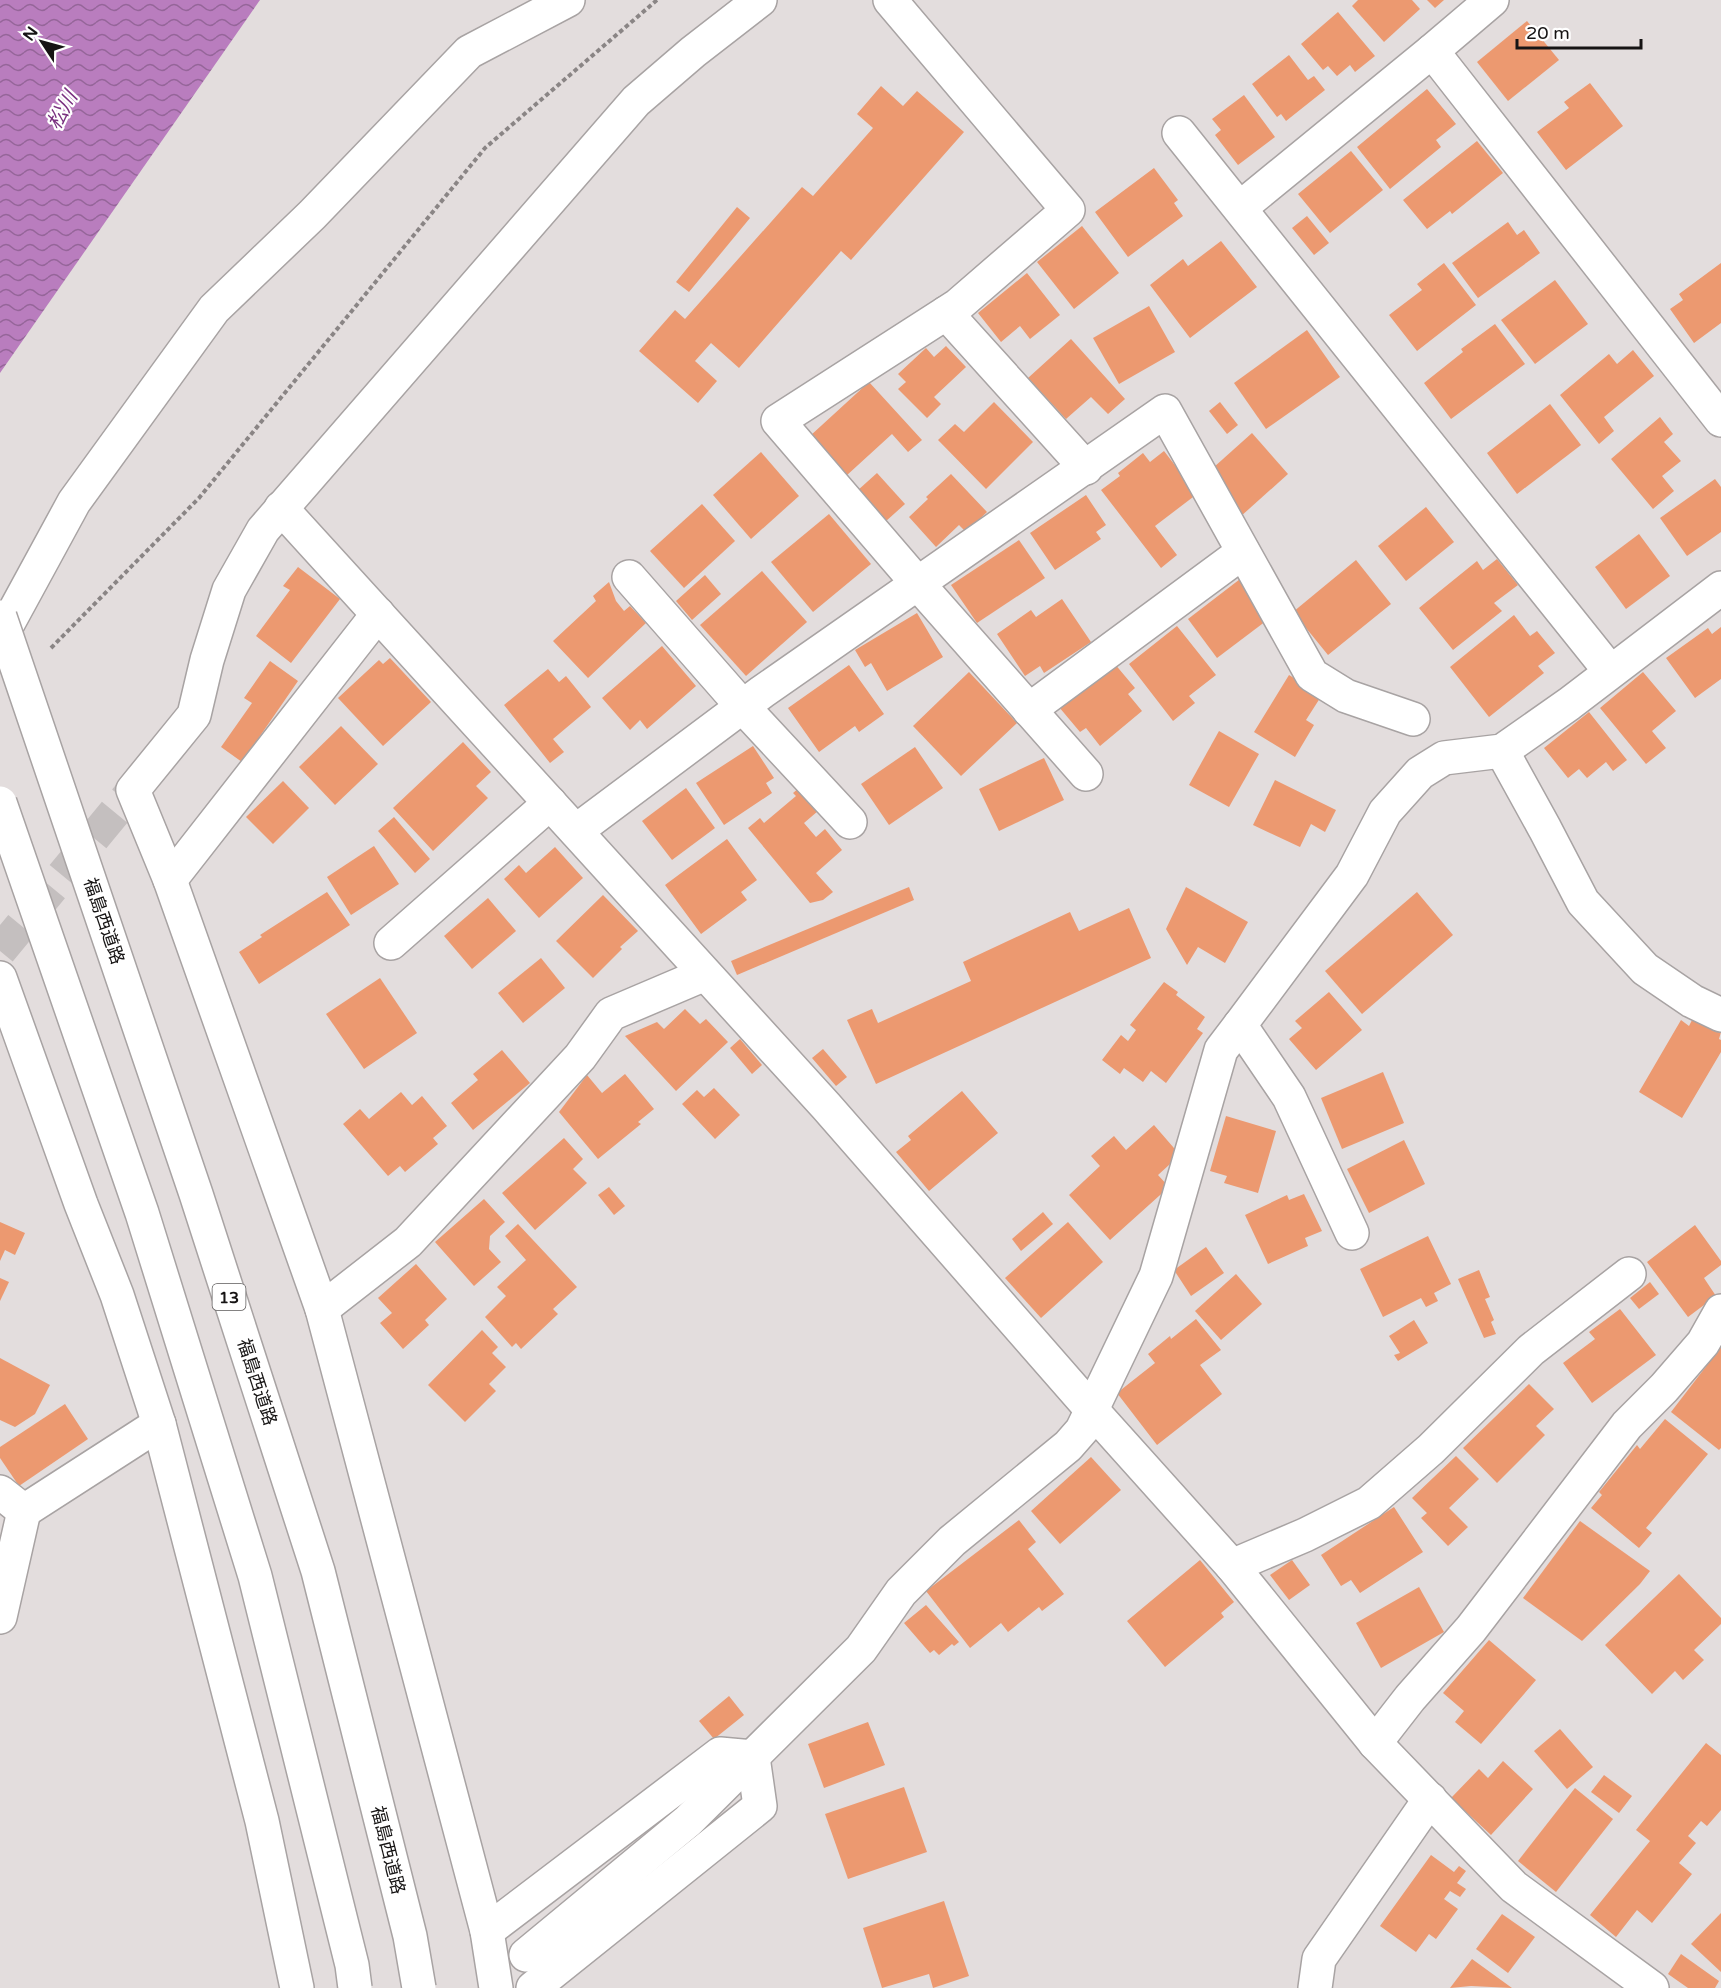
<svg xmlns="http://www.w3.org/2000/svg" width="1721" height="1988" font-family="'Varela Round','Noto Sans JP',sans-serif">
	<defs>
		<pattern id="water-waves" width="16" height="10" patternUnits="userSpaceOnUse" patternTransform="scale(1.5)"><rect width="16" height="10" fill="#b97dbe"/><path d="M0 5q4-4 8 0t8 0" fill="none" stroke="#956599"/></pattern>
	</defs>
	<rect width="100%" height="100%" fill="#e3dddd"/>
	<path fill="url(#water-waves)" d="M0 0H260L0 373Z"/>
	<g fill="#ec9970">
		<path d="M1358 0H1412L1420 9 1384 42 1352 6Z"/>
		<path d="M1427 0H1444L1435 8Z"/>
		<path d="M1338 12 1375 56 1355 72 1350 65 1337 76 1328 66 1323 70 1301 44Z"/>
		<path d="M1527 21 1559 60 1508 101 1477 62Z"/>
		<path d="M1289 55 1308 80 1314 76 1325 90 1286 121 1281 114 1277 117 1252 84Z"/>
		<path d="M1590 83 1623 126 1566 170 1537 132 1569 108 1564 102Z"/>
		<path d="M881 86 903 106 917 91 964 132 851 260 841 251 739 368 711 343 695 361 717 381 698 403 639 351 675 310 685 319 802 187 813 196 873 128 857 114Z"/>
		<path d="M1427 89 1456 124 1436 140 1441 147 1390 189 1357 147Z"/>
		<path d="M1244 95 1275 137 1238 165 1215 135 1221 130 1212 119Z"/>
		<path d="M1477 141 1503 173 1452 214 1450 211 1427 229 1403 200Z"/>
		<path d="M1351 151 1383 190 1330 233 1298 194Z"/>
		<path d="M1154 168 1178 200 1174 203 1183 216 1128 257 1095 212Z"/>
		<path d="M737 207 750 218 689 292 676 282Z"/>
		<path d="M1307 216 1329 243 1314 255 1292 228Z"/>
		<path d="M1508 222 1517 235 1524 230 1540 253 1478 298 1452 263Z"/>
		<path d="M1082 226 1119 273 1074 309 1037 262Z"/>
		<path d="M1221 241 1257 287 1190 338 1150 285 1183 259 1188 266Z"/>
		<path d="M1444 263 1476 305 1417 351 1389 315 1422 290 1417 284Z"/>
		<path d="M1721 263V323L1694 343 1670 309 1683 300 1679 294Z"/>
		<path d="M1027 273 1060 315 1030 339 1020 326 1001 342 978 313Z"/>
		<path d="M1555 280 1588 324 1535 364 1501 320Z"/>
		<path d="M1149 306 1175 352 1119 384 1093 338Z"/>
		<path d="M1495 324 1525 364 1451 419 1424 383 1463 352 1461 349Z"/>
		<path d="M1307 330 1340 377 1266 429 1234 383Z"/>
		<path d="M1071 339 1125 399 1108 414 1091 397 1066 419 1028 378Z"/>
		<path d="M946 346 966 367 934 397 941 404 927 418 898 389 906 382 898 374 926 348 934 357Z"/>
		<path d="M1633 350 1654 376 1604 417 1614 431 1599 444 1560 395 1609 354 1617 364Z"/>
		<path d="M869 382 922 440 908 452 892 434 846 476 810 436Z"/>
		<path d="M994 402 1033 442 986 489 938 440 955 424 964 432Z"/>
		<path d="M1220 402 1238 425 1227 434 1209 411Z"/>
		<path d="M1550 404 1581 445 1517 494 1487 453Z"/>
		<path d="M1660 417 1673 434 1664 442 1681 461 1662 476 1674 491 1653 509 1611 459Z"/>
		<path d="M1252 433 1288 474 1240 517 1204 476Z"/>
		<path d="M1164 451 1197 494 1155 526 1177 555 1161 568 1101 490 1120 476 1118 473 1143 453 1150 462Z"/>
		<path d="M761 452 799 496 751 539 713 495Z"/>
		<path d="M877 473 905 504 885 522 857 491Z"/>
		<path d="M951 474 987 512 966 532 959 525 936 547 909 517 928 499 926 497Z"/>
		<path d="M1715 479 1721 487V532L1687 556 1660 518Z"/>
		<path d="M1086 495 1106 525 1096 532 1101 539 1055 570 1030 533Z"/>
		<path d="M702 504 735 541 684 588 650 551Z"/>
		<path d="M1426 507 1454 542 1406 581 1378 546Z"/>
		<path d="M829 514 871 564 813 612 771 562Z"/>
		<path d="M1639 534 1670 576 1626 609 1595 567Z"/>
		<path d="M1019 540 1045 578 977 623 951 585Z"/>
		<path d="M1497 559 1518 585 1494 603 1502 611 1453 650 1419 608 1477 561 1483 570Z"/>
		<path d="M1356 560 1391 604 1328 655 1293 612Z"/>
		<path d="M298 567 340 599 291 663 256 636 290 590 283 586Z"/>
		<path d="M762 571 807 622 746 676 700 625Z"/>
		<path d="M705 575 721 594 692 620 676 601Z"/>
		<path d="M1244 576 1266 621 1217 658 1188 619Z"/>
		<path d="M609 582 616 601 624 611 630 606 646 623 588 678 553 641 596 601 593 596Z"/>
		<path d="M1062 599 1091 642 1044 673 1040 666 1025 676 997 634 1031 610 1036 617Z"/>
		<path d="M917 613 943 657 887 691 871 663 865 667 855 650Z"/>
		<path d="M1514 615 1530 636 1537 631 1555 653 1538 666 1544 673 1489 717 1450 667Z"/>
		<path d="M1177 626 1216 675 1189 696 1195 703 1173 721 1129 664Z"/>
		<path d="M1721 627V679L1695 698 1666 658 1708 628 1712 634Z"/>
		<path d="M662 646 696 686 647 729 640 720 630 730 602 698Z"/>
		<path d="M390 658 431 702 383 746 338 698 379 660 383 664Z"/>
		<path d="M270 661 298 681 242 762 221 747 252 703 244 698Z"/>
		<path d="M1114 663 1135 688 1128 694 1142 711 1100 746 1086 728 1080 732 1059 707Z"/>
		<path d="M849 665 884 714 859 732 855 726 819 752 788 708Z"/>
		<path d="M548 669 559 682 566 676 591 707 553 739 564 752 550 763 504 705Z"/>
		<path d="M969 672 1017 723 961 776 913 726Z"/>
		<path d="M1643 672 1676 711 1652 731 1666 748 1646 764 1600 708Z"/>
		<path d="M1289 675 1322 695 1306 720 1314 725 1295 757 1254 732Z"/>
		<path d="M1589 712 1627 760 1613 771 1606 762 1587 778 1579 769 1568 778 1544 748Z"/>
		<path d="M341 726 378 764 335 805 299 767Z"/>
		<path d="M1219 731 1259 754 1229 807 1189 785Z"/>
		<path d="M463 742 491 772 476 786 488 798 433 851 393 808Z"/>
		<path d="M753 746 774 778 766 783 772 793 724 825 696 783Z"/>
		<path d="M915 747 943 788 889 825 861 784Z"/>
		<path d="M1044 758 1064 800 999 831 979 789Z"/>
		<path d="M1275 780 1336 810 1325 832 1311 824 1300 847 1253 825Z"/>
		<path d="M283 781 309 808 273 844 246 817Z"/>
		<path d="M686 788 715 828 672 860 642 821Z"/>
		<path d="M799 788 818 811 804 823 816 837 825 829 842 850 816 873 833 892 823 900 810 903 748 828 760 818 764 823 796 796 793 793Z"/>
		<path d="M394 817 430 859 415 873 378 831Z"/>
		<path d="M727 839 757 880 741 892 747 900 701 934 665 885Z"/>
		<path d="M374 846 399 884 351 915 327 877Z"/>
		<path d="M555 847 583 878 539 918 504 879 519 865 526 873Z"/>
		<path d="M909 887 914 900 737 975 731 961Z"/>
		<path d="M1186 887 1248 922 1225 963 1198 947 1187 965 1166 929Z"/>
		<path d="M327 892 350 925 259 984 239 952 262 937 260 935Z"/>
		<path d="M1417 892 1453 935 1362 1014 1325 971Z"/>
		<path d="M603 895 638 931 620 947 622 949 593 978 556 941Z"/>
		<path d="M488 898 516 931 472 969 444 936Z"/>
		<path d="M1129 908 1151 958 876 1084 847 1020 872 1009 878 1023 971 981 963 962 1070 912 1079 931Z"/>
		<path d="M541 958 565 988 523 1023 498 993Z"/>
		<path d="M380 978 417 1033 364 1069 326 1014Z"/>
		<path d="M1164 982 1178 992 1176 995 1205 1017 1197 1029 1203 1033 1166 1083 1151 1071 1143 1082 1124 1068 1120 1074 1102 1060 1121 1035 1128 1041 1136 1030 1130 1025Z"/>
		<path d="M1329 992 1362 1030 1316 1070 1289 1039 1302 1028 1295 1021Z"/>
		<path d="M685 1009 700 1024 706 1019 728 1042 676 1091 625 1036 657 1022 664 1029Z"/>
		<path d="M1694 1016 1721 1032 1719 1039 1721 1040V1052L1682 1118 1639 1092 1681 1020 1689 1026Z"/>
		<path d="M740 1039 762 1065 752 1074 730 1048Z"/>
		<path d="M823 1049 847 1077 836 1086 812 1058Z"/>
		<path d="M502 1050 530 1083 473 1130 451 1103 478 1080 473 1074Z"/>
		<path d="M1383 1072 1404 1123 1342 1149 1321 1098Z"/>
		<path d="M625 1074 654 1109 638 1122 641 1124 598 1159 559 1112 587 1075 602 1093Z"/>
		<path d="M714 1088 740 1115 715 1139 682 1104 697 1090 704 1097Z"/>
		<path d="M962 1091 998 1133 929 1191 896 1152 911 1140 908 1136Z"/>
		<path d="M401 1092 412 1105 422 1096 447 1126 433 1138 438 1144 405 1172 400 1166 388 1176 343 1124 360 1109 369 1119Z"/>
		<path d="M1226 1116 1276 1131 1258 1193 1224 1183 1227 1176 1210 1171Z"/>
		<path d="M1154 1125 1180 1155 1158 1175 1169 1187 1110 1240 1069 1195 1100 1166 1091 1156 1114 1136 1126 1150Z"/>
		<path d="M564 1138 583 1159 573 1169 587 1183 535 1230 502 1193Z"/>
		<path d="M1404 1140 1425 1184 1369 1213 1347 1169Z"/>
		<path d="M609 1187 625 1206 614 1215 598 1195Z"/>
		<path d="M1304 1194 1322 1231 1305 1238 1308 1246 1268 1264 1245 1215 1287 1195 1289 1200Z"/>
		<path d="M484 1199 505 1222 490 1236 489 1249 501 1262 474 1286 435 1242Z"/>
		<path d="M1043 1212 1053 1224 1021 1251 1012 1239Z"/>
		<path d="M0 1222 25 1233 15 1255 5 1250 0 1261Z"/>
		<path d="M1068 1222 1103 1262 1041 1318 1005 1278Z"/>
		<path d="M518 1224 577 1287 553 1309 558 1314 521 1349 516 1343 512 1347 485 1317 506 1296 497 1287 526 1260 505 1236Z"/>
		<path d="M1695 1225 1721 1261V1265L1704 1278 1716 1296 1688 1317 1647 1262Z"/>
		<path d="M1428 1236 1451 1284 1434 1293 1438 1301 1426 1307 1421 1298 1383 1317 1360 1269Z"/>
		<path d="M1206 1247 1224 1273 1191 1296 1174 1270Z"/>
		<path d="M416 1264 447 1299 425 1320 429 1325 403 1349 380 1323 392 1313 378 1298Z"/>
		<path d="M1479 1270 1490 1297 1485 1299 1494 1320 1491 1322 1496 1334 1484 1338 1458 1279Z"/>
		<path d="M1236 1274 1262 1304 1221 1340 1195 1311Z"/>
		<path d="M0 1278 9 1282 0 1301Z"/>
		<path d="M1650 1282 1659 1294 1639 1309 1630 1298Z"/>
		<path d="M1620 1309 1656 1355 1592 1403 1563 1363 1595 1339 1589 1332Z"/>
		<path d="M1196 1319 1221 1350 1200 1365 1222 1394 1157 1445 1117 1393 1155 1363 1148 1354 1170 1336 1171 1339Z"/>
		<path d="M1414 1320 1428 1343 1398 1361 1394 1355 1400 1353 1389 1336Z"/>
		<path d="M482 1330 498 1347 492 1353 506 1367 489 1384 496 1391 465 1422 428 1385Z"/>
		<path d="M1721 1347V1448L1719 1450 1671 1412Z"/>
		<path d="M0 1358 50 1385 35 1414 15 1427 0 1420Z"/>
		<path d="M1529 1384 1554 1409 1536 1426 1545 1435 1497 1483 1463 1448Z"/>
		<path d="M65 1404 88 1439 19 1486 0 1458V1447Z"/>
		<path d="M1665 1419 1708 1454 1646 1528 1652 1533 1639 1548 1591 1508 1602 1495 1599 1492 1637 1445 1640 1449Z"/>
		<path d="M1456 1456 1479 1479 1449 1508 1468 1527 1448 1546 1421 1518 1427 1513 1412 1498Z"/>
		<path d="M1091 1457 1121 1490 1060 1544 1031 1511Z"/>
		<path d="M1394 1507 1423 1552 1360 1593 1351 1580 1341 1586 1321 1555Z"/>
		<path d="M1019 1520 1036 1542 1028 1549 1064 1594 1042 1611 1039 1607 1008 1632 1001 1623 970 1648 926 1591Z"/>
		<path d="M1580 1521 1650 1571 1640 1584 1582 1641 1523 1598Z"/>
		<path d="M1200 1560 1234 1602 1221 1613 1224 1617 1165 1667 1127 1621Z"/>
		<path d="M1292 1560 1310 1585 1289 1600 1270 1575Z"/>
		<path d="M1679 1574 1721 1618V1624L1694 1650 1704 1660 1683 1680 1675 1671 1652 1694 1605 1645Z"/>
		<path d="M1419 1587 1444 1632 1381 1668 1356 1623Z"/>
		<path d="M926 1605 959 1642 954 1646 952 1644 939 1655 934 1650 930 1653 904 1623Z"/>
		<path d="M1489 1640 1536 1680 1481 1744 1455 1722 1464 1711 1443 1693Z"/>
		<path d="M729 1696 744 1715 714 1739 699 1721Z"/>
		<path d="M868 1722 885 1765 824 1788 808 1744Z"/>
		<path d="M1560 1729 1593 1767 1567 1789 1534 1751Z"/>
		<path d="M1706 1743 1721 1755V1810L1707 1826 1701 1821 1688 1836 1696 1843 1679 1863 1692 1874 1652 1923 1637 1910 1616 1937 1590 1915 1650 1841 1636 1830Z"/>
		<path d="M1503 1761 1533 1789 1491 1835 1451 1798 1479 1769 1488 1778Z"/>
		<path d="M1604 1775 1632 1796 1619 1813 1591 1792Z"/>
		<path d="M904 1787 927 1852 848 1879 825 1814Z"/>
		<path d="M1575 1788 1613 1819 1556 1892 1518 1861Z"/>
		<path d="M1431 1855 1454 1872 1459 1866 1466 1871 1457 1883 1466 1889 1460 1897 1450 1891 1444 1899 1458 1909 1436 1939 1429 1934 1416 1952 1380 1926Z"/>
		<path d="M944 1901 969 1976 933 1988 929 1974 882 1988 863 1928Z"/>
		<path d="M1721 1913V1972L1691 1944Z"/>
		<path d="M1502 1914 1535 1937 1508 1973 1476 1949Z"/>
		<path d="M1681 1954 1719 1981 1715 1988H1688L1668 1974Z"/>
		<path d="M1472 1959 1512 1988 1471 1986 1450 1988Z"/>
	</g>
	<g fill="none" stroke-linecap="round" stroke-linejoin="round">
		<path stroke="#c4bfbf" stroke-width="33" stroke-dasharray="33 16" stroke-linecap="butt" d="M0 951 133 790"/>
		<defs>
			<g id="street">
				<path d="M890 0 1068 210 957 306 778 421 919 585 1086 774"/>
				<path d="M1432 51 1721 420"/>
				<path d="M1179 133 1610 671"/>
				<path d="M1240 208 1432 51 1492 0"/>
				<path d="M946 313 1086 468"/>
				<path d="M281 508 826 1106 1091 1409 1232 1566 1375 1743 1514 1887 1652 1988"/>
				<path d="M629 577 743 707 850 822"/>
				<path d="M0 638 74 502 214 309 312 215 469 52 568 0"/>
				<path d="M1029 710 1243 552"/>
				<path d="M1502 751 1545 829 1583 902 1645 969 1692 1001 1721 1015"/>
				<path d="M576 831 762 692 1165 411 1312 675 1346 696 1413 719"/>
				<path d="M170 880 378 614"/>
				<path d="M391 943 550 803"/>
				<path d="M0 978 81 1204 117 1295 159 1424 262 1821 297 1988"/>
				<path d="M1352 1233 1289 1097 1240 1025 1352 875 1385 812 1420 773 1444 758 1502 751 1569 704 1721 588"/>
				<path d="M322 1309 408 1242 580 1057 611 1014 705 974"/>
				<path d="M0 1492 24 1511 159 1424"/>
				<path d="M1232 1566 1305 1535 1369 1503 1431 1449 1531 1350 1629 1274"/>
				<path d="M0 1617 24 1511"/>
				<path d="M1375 1743 1410 1698 1471 1629 1627 1425 1664 1388 1703 1343 1721 1311"/>
				<path d="M487 1931 720 1754 753 1757 760 1806 533 1988"/>
				<path d="M526 1955 688 1821 861 1649 901 1592 952 1541 1068 1446 1082 1430 1156 1276 1221 1050 1240 1025"/>
				<path d="M496 1988 487 1931 322 1309 170 880 133 790 194 715 207 660 229 590 263 530 636 101 693 52 760 0"/>
				<path d="M1315 1988 1319 1959 1430 1799"/>
			</g>
		</defs>
		<use href="#street" stroke="#a8a3a3" stroke-width="36"/>
		<path stroke="#8a8585" stroke-width="4" stroke-dasharray="4.5 3" stroke-linecap="butt" d="M51 648 199 498 485 148 657 0"/>
		<use href="#street" stroke="#fff" stroke-width="33"/>
		<defs>
			<g id="highway-bridge">
				<path d="M0 617 196 1194 318 1571 410 1936 419 1988"/>
				<path d="M0 803 142 1213 255 1576 352 1965 355 1988"/>
			</g>
		</defs>
		<use href="#highway-bridge" stroke="#a8a3a3" stroke-width="36" stroke-linecap="butt"/>
		<use href="#highway-bridge" stroke="#fff" stroke-width="33"/>
	</g>
	<g text-anchor="middle" stroke-width="4.5" stroke-linejoin="round" paint-order="stroke">
		<rect fill="#fff" stroke="#5c5a5a" stroke-width="1.5" x="212.5" y="1284" width="33" height="26" rx="4.5"/>
		<g font-size="16" font-weight="bold" fill="#161414">
			<text x="229" y="1303">13</text>
		</g>
		<g font-size="18" fill="#161414" stroke="#fff">
			<text transform="translate(104 921) rotate(71)" y="6">福島西道路</text>
			<text transform="translate(257 1382) rotate(72)" y="6">福島西道路</text>
			<text transform="translate(388 1850) rotate(76)" y="6">福島西道路</text>
		</g>
		<g font-size="20" font-style="italic" fill="#7a3180" stroke="#fff">
			<text transform="translate(62 110) rotate(-61)" y="7">松川</text>
		</g>
	</g>
	<g transform="translate(42 42) rotate(306)" stroke="#ffffff" stroke-width="4.5" paint-order="stroke">
	<path d="M0-4.5L10 22L0 15L-10 22Z" fill="#161414"/>
	<text y="-9" font-size="16" font-weight="bold" text-anchor="middle" fill="#161414">N</text>
	</g>
	<path d="M1517 39v9h124v-9" fill="none" stroke="#161414" stroke-width="3"/>
	<text x="1526" y="39" font-size="18" fill="#161414" stroke="#ffffff" stroke-width="4.5" paint-order="stroke">20 m</text>
</svg>
